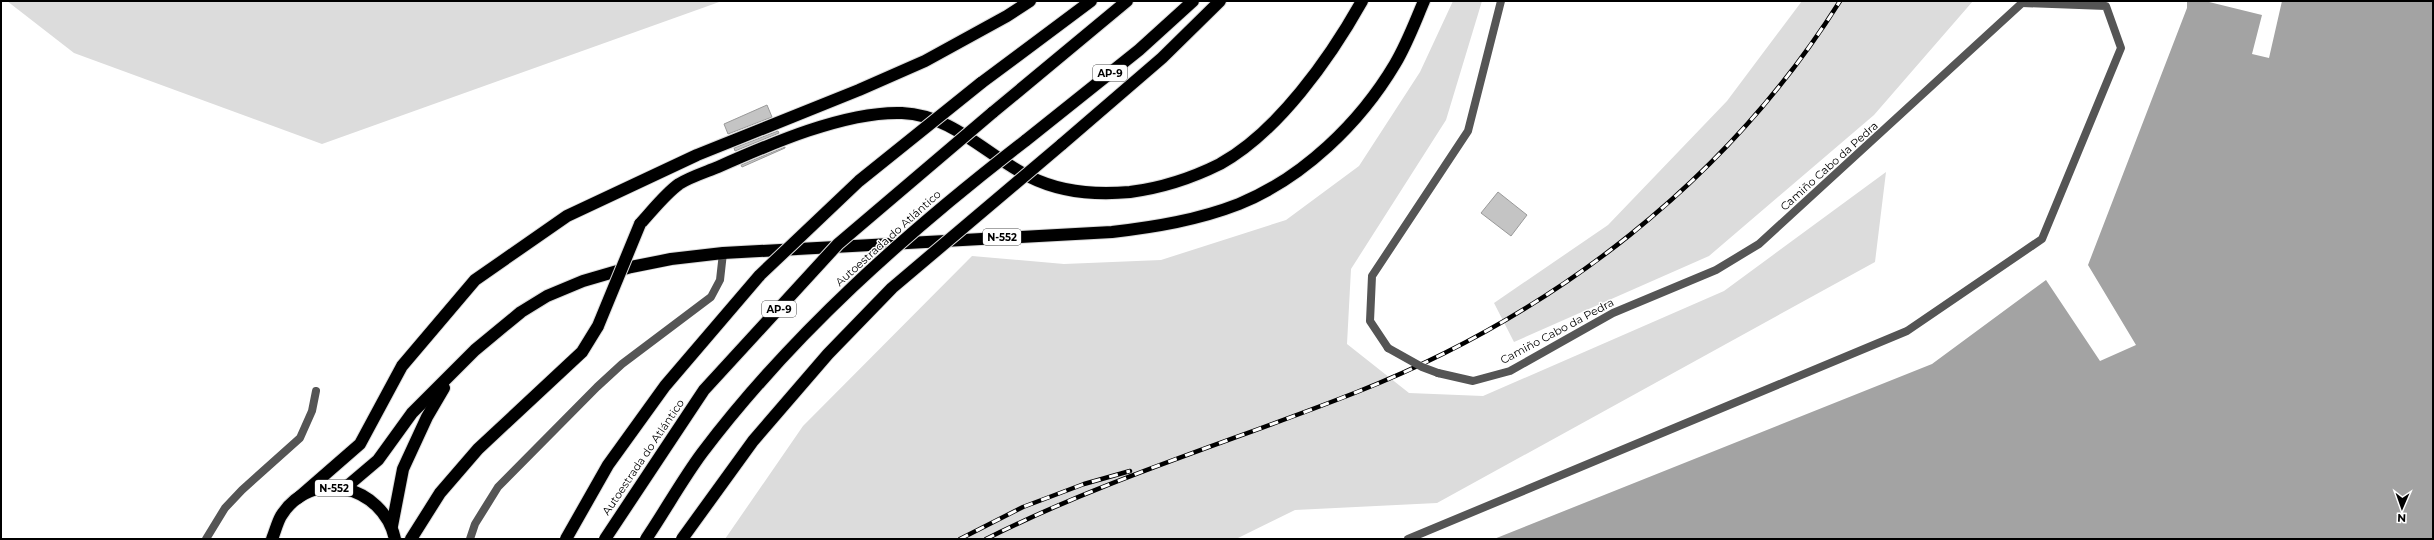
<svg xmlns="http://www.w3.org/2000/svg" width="2434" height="540" font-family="Montserrat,sans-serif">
	<rect width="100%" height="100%" fill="#fff"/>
	<g fill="#dcdcdc">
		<path d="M7 1H722L322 144 74 53Z"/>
		<path d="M1453 1H1482L1446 120 1351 269 1347 344 1409 393 1483 396 1724 291 1886 172 1875 262 1437 503 1295 510 1236 539H725L803 426 972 256 1064 264 1161 260 1286 220 1359 166 1420 72Z"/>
		<path d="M1802 1H1973L1874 115 1709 256 1514 342 1494 303 1608 225 1727 101Z"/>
	</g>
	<path fill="#a3a3a3" d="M2187 1H2205L2262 15 2252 54 2269 58 2282 1H2433V539H1494L1932 364 2046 280 2100 361 2136 345 2088 265 2187 8Z"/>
	<g fill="#c4c4c4" stroke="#999">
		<path d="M767 105 772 117 728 134 724 124Z"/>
		<path d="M778 131 779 133 735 151 734 148Z"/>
		<path d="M785 147V148L742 167 741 165Z"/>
		<path d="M1498 192 1527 215 1511 236 1481 213Z"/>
	</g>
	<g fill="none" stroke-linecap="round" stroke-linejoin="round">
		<defs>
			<g id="highway">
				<path d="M981 83 1091 1"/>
				<path d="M992 113 1127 1"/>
				<path d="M1025 141 1139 50 1193 1"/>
				<path d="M1061 145 1162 58 1220 1"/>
				<path d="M640 224C652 211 665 194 679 184 690 177 706 172 718 167 770 144 845 111 902 113 953 115 987 156 1030 177 1060 192 1097 195 1130 192 1161 188 1192 178 1220 164 1278 132 1330 58 1362 1"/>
				<path d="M345 488 378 460 412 413 475 350 521 312 547 296 583 281 631 267 671 259 723 253 1112 232C1155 227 1198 220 1239 204 1303 178 1360 123 1395 64 1407 44 1415 22 1424 1"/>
				<path d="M298 498 360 444 402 366 475 280 567 216 697 155 859 90 925 61 1007 16 1030 1"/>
				<path d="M392 526 403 469 427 417 444 388"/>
				<path d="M272 539C275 532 277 523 281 516 311 467 383 485 395 539"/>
				<path d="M411 539 440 493 478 449 582 352 598 326"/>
			</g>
		</defs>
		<use href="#highway" stroke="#dbdbdb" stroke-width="14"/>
		<g stroke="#555" stroke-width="8">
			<path d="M470 539 475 524 498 487 597 387 622 364 711 297 720 280 723 253"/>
			<path d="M1408 539 1907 331 2042 239 2121 48 2106 6 2022 3V1"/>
		</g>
		<g stroke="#555" stroke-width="8">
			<path d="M1388 348 1370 321 1372 276 1468 131 1501 1"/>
			<path d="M1438 373 1473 381 1510 371 1613 313 1716 270 1759 244 2022 3"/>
			<path d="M206 539 225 508 242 490 300 438 312 411 316 391"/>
		</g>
		<use href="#highway" stroke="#000" stroke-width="12"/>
		<defs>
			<g id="rail">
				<path d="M960 539 1023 507 1084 484 1130 471"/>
				<path d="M986 539C1105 479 1233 441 1357 392 1553 315 1727 181 1840 1"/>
			</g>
		</defs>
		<use href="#rail" stroke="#000" stroke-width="4.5"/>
		<use href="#rail" stroke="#fff" stroke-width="3" stroke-dasharray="9" stroke-linecap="butt"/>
		<defs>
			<g id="highway-bridge">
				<path d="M598 326 640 224"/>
				<path d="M566 539 608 465 665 386 760 275 859 181 981 83"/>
				<path d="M605 539 704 390 838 244 992 113"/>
				<path d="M646 539C665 511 682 480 702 453 793 333 906 233 1025 141"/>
				<path d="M682 539 753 441 828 354 892 288 1061 145"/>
			</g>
		</defs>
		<use href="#highway-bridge" stroke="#dbdbdb" stroke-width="14" stroke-linecap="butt"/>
		<path stroke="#555" stroke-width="8" d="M1388 348 1422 367 1438 373"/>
		<use href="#highway-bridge" stroke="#000" stroke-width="12"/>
	</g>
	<g text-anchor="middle" stroke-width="3" stroke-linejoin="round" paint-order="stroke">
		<g fill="#fff" stroke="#4c4c4c" stroke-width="1">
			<rect x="1093" y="65" width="34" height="16" rx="3"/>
			<rect x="983" y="229" width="38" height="16" rx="3"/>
			<rect x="762" y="301" width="34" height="16" rx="3"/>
			<rect x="315" y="480" width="38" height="16" rx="3"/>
		</g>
		<g font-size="10" font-weight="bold" fill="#000">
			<text x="1110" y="77">AP-9</text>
			<text x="1002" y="241">N-552</text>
			<text x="779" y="313">AP-9</text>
			<text x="334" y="492">N-552</text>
		</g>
		<g font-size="11" fill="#000" stroke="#fff">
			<text transform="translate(1829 166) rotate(-42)" y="4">Camiño Cabo da Pedra</text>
			<text transform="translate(888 238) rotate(-42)" y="4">Autoestrada do Atlántico</text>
			<text transform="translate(1557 331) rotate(-28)" y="4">Camiño Cabo da Pedra</text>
			<text transform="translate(643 457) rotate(-56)" y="4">Autoestrada do Atlántico</text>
		</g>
	</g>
	<rect width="2434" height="540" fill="none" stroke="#000000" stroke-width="4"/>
	<g transform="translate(2402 508) rotate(182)" stroke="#ffffff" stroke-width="3" paint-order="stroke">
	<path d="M0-3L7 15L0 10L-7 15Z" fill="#000000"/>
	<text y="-6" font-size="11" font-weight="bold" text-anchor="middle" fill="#000000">N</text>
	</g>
</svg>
